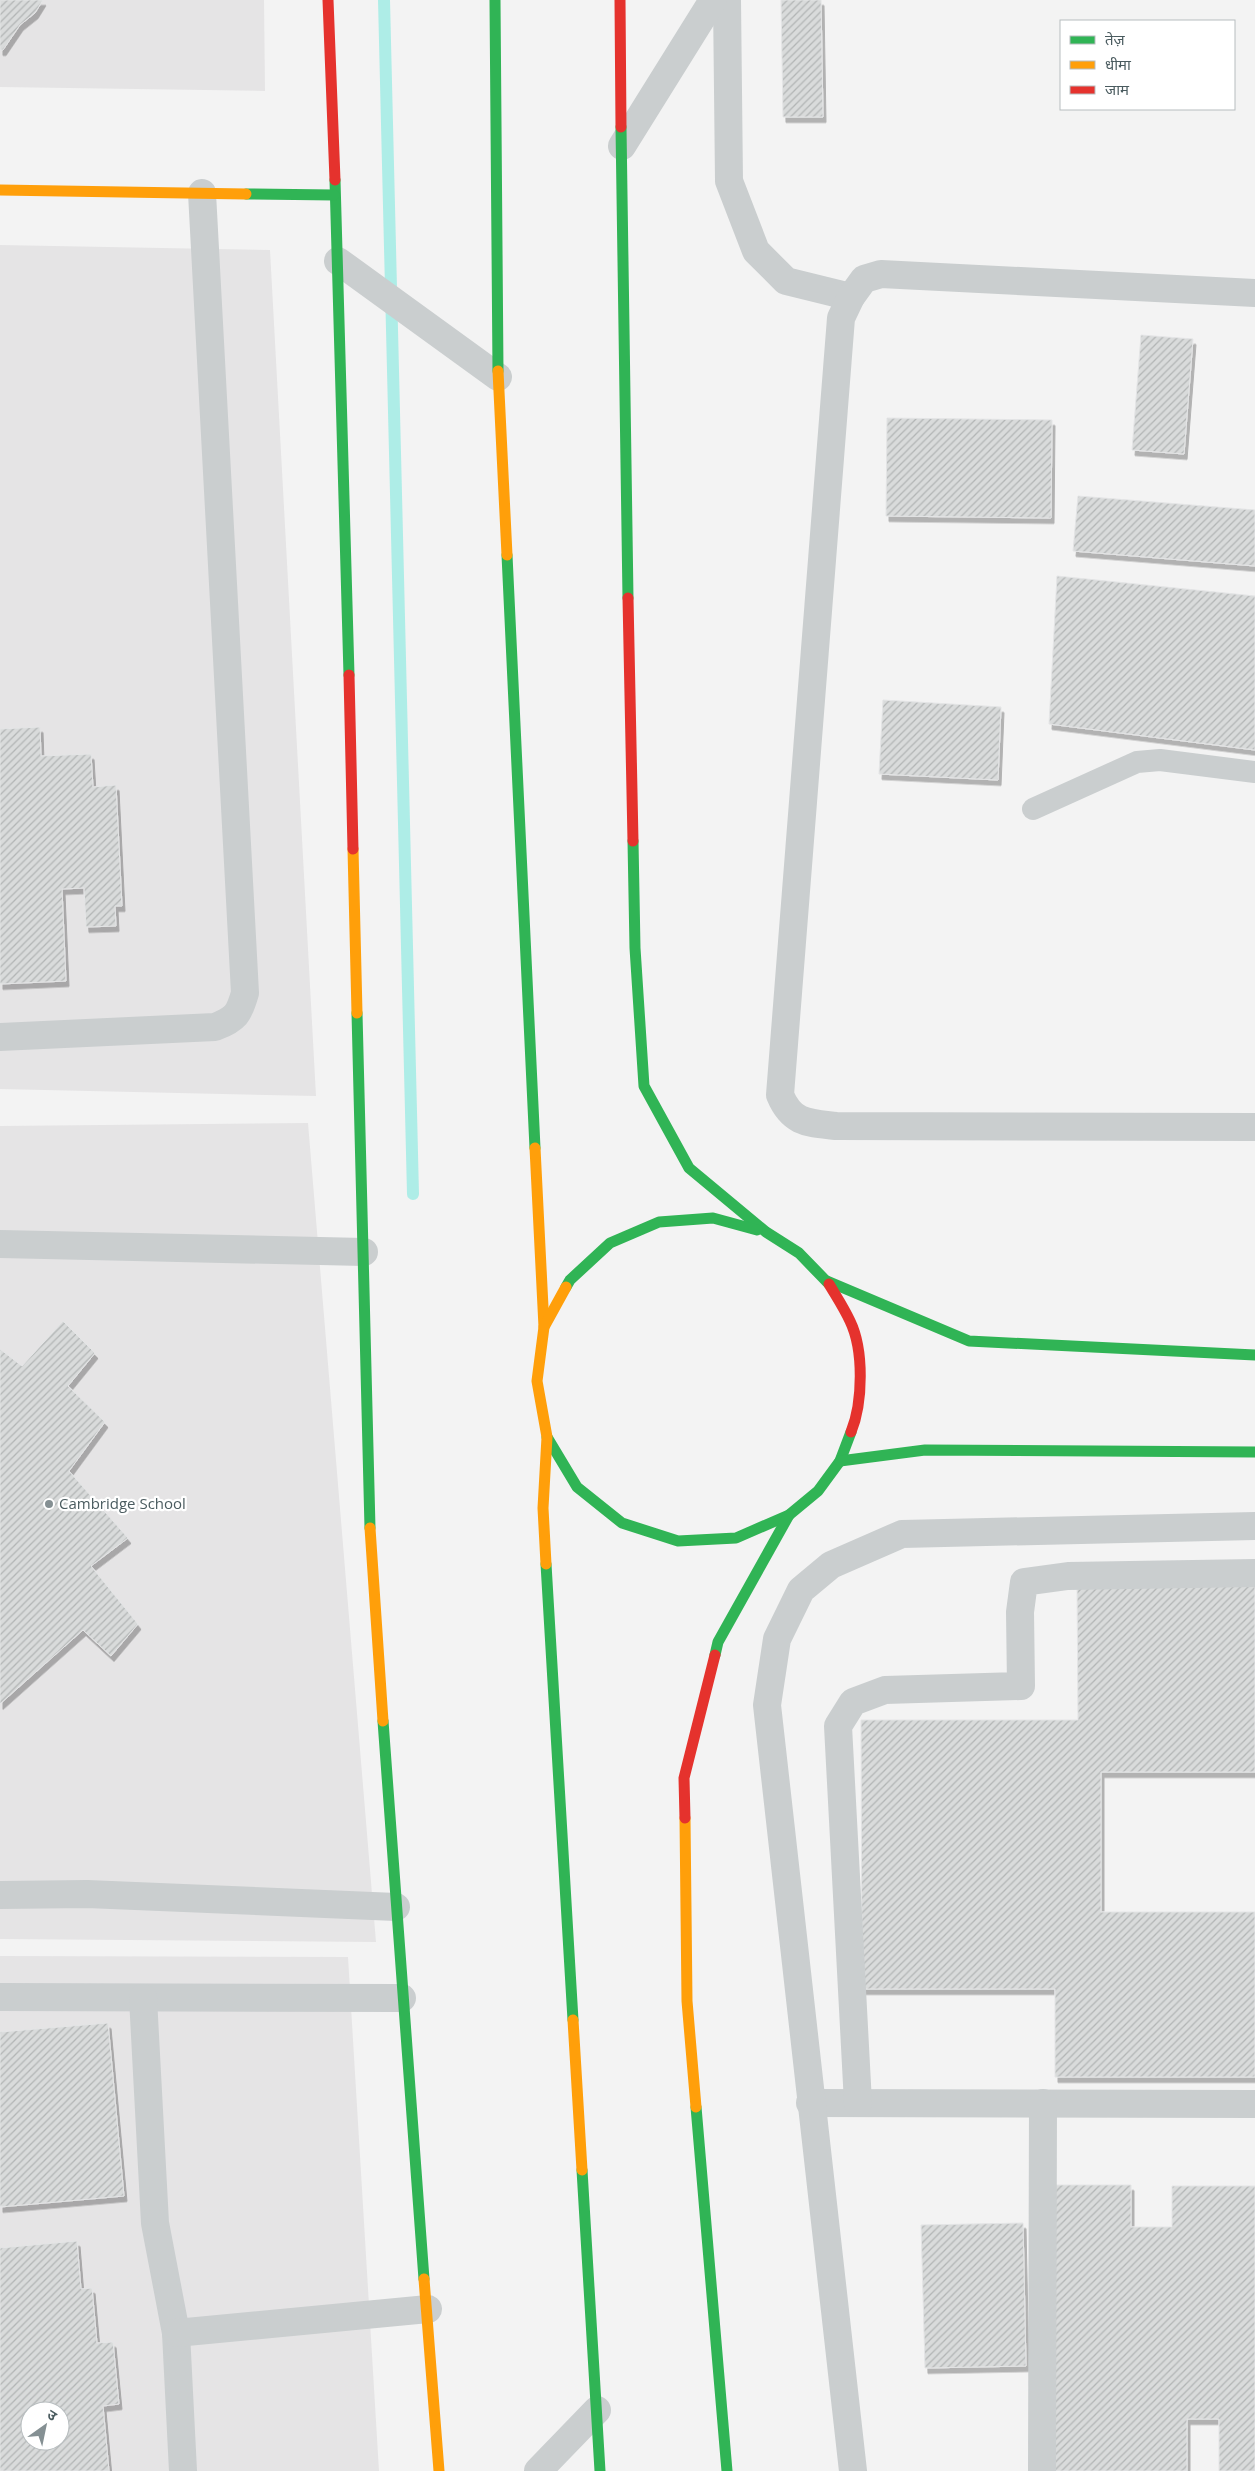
<svg xmlns="http://www.w3.org/2000/svg" width="1255" height="2471" font-family="'Open Sans','Noto Sans Devanagari',sans-serif">
	<defs>
		<pattern id="building-hatch" width="6" height="6" patternUnits="userSpaceOnUse" patternTransform="scale(1.25)"><rect width="6" height="6" fill="#d9dbdb"/><path d="M-1 1l2-2M0 6l6-6M5 7l2-2" fill="none" stroke="#b2b5b5"/></pattern>
		<filter id="shadow"><feDropShadow dx="3" dy="5.5" stdDeviation="0" flood-color="#0004"/></filter>
	</defs>
	<rect width="100%" height="100%" fill="#f3f3f3"/>
	<g fill="#e5e4e5" fill-rule="evenodd">
		<path d="M0 0H264L265 91 0 87Z"/>
		<path d="M0 245 270 250 316 1096 0 1089Z"/>
		<path d="M308 1123 376 1942 0 1939V1126Z"/>
		<path d="M0 1956 348 1957 379 2471H0ZM30 2411H60V2441H30Z"/>
	</g>
	<g fill="none" stroke-linecap="round" stroke-linejoin="round">
		<path stroke="#aeede7" stroke-width="12" d="M384 0 413 1194"/>
	</g>
	<g fill="url(#building-hatch)" stroke="#e4e5e6" fill-rule="evenodd" filter="url(#shadow)">
		<path d="M0 0H43L35 13 20 25 3 50H0Z"/>
		<path d="M781 0H821L823 117H783Z"/>
		<path d="M1141 335 1193 339 1184 454 1132 450Z"/>
		<path d="M887 418 1052 420 1051 518 886 516Z"/>
		<path d="M1078 496 1255 510V566L1073 551Z"/>
		<path d="M1057 576 1255 596V750L1049 724Z"/>
		<path d="M883 700 1001 707 998 780 879 774Z"/>
		<path d="M40 727 41 756 91 754 93 787 116 785 122 906H115L116 926 86 927 84 888 62 889 66 981 0 984V729Z"/>
		<path d="M63 1321 95 1353 68 1386 105 1422 69 1471 128 1538 91 1566 138 1624 111 1656 83 1630 0 1704V1349L22 1366Z"/>
		<path d="M1255 1586V1772H1101V1912H1255V2077H1055V1989H862L861 1720H1078L1077 1587Z"/>
		<path d="M108 2023 124 2196 0 2207V2032Z"/>
		<path d="M1054 2185H1131V2227H1172V2186H1255V2471H1219V2419H1187V2471H1055Z"/>
		<path d="M1023 2223 1026 2366 925 2368 921 2225Z"/>
		<path d="M77 2241 81 2289 92 2288 97 2343 113 2342 119 2404 103 2406 109 2471H0V2248ZM30 2411H60V2441H30Z"/>
	</g>
	<g fill="none" stroke-linecap="round" stroke-linejoin="round">
		<path stroke="#cacecf" stroke-width="22" d="M1033 809 1137 762 1160 760 1255 772"/>
		<g stroke="#cacecf" stroke-width="28">
			<path d="M727 0 729 181 756 251 786 281 851 297"/>
			<path d="M622 146 713 0"/>
			<path d="M338 261 498 377"/>
			<path d="M1255 293 881 274 864 279 851 297 841 318 780 1095C792 1124 809 1123 836 1126L1255 1127"/>
			<path d="M0 1037 215 1027C236 1019 239 1014 245 993L202 193"/>
			<path d="M0 1244 364 1252"/>
			<path d="M0 1895 87 1894 396 1907"/>
			<path d="M0 1997 402 1998"/>
			<path d="M143 1998 155 2223 176 2333 183 2471"/>
			<path d="M810 2103 1255 2104"/>
			<path d="M858 2103 838 1726 853 1702 885 1690 1021 1686 1020 1612 1024 1582 1068 1576 1255 1573"/>
			<path d="M176 2333 428 2309"/>
			<path d="M538 2471 597 2410"/>
			<path d="M853 2471 767 1705 777 1639 801 1590 831 1565 902 1534 1255 1526"/>
			<path d="M1042 2471 1043 2103"/>
		</g>
		<g stroke="#30b455" stroke-width="11">
			<path d="M495 0 498 371"/>
			<path d="M621 127 628 598"/>
			<path d="M335 180 349 675"/>
			<path d="M246 194 334 195"/>
			<path d="M507 555 535 1148"/>
			<path d="M633 841 635 948 644 1086 689 1168 766 1232 799 1253 829 1284"/>
			<path d="M357 1013 370 1528"/>
			<path d="M827 1281 969 1341 1255 1355"/>
			<path d="M566 1287 570 1280 610 1243 659 1222 713 1218 757 1230"/>
			<path d="M547 1437 577 1487 622 1523 678 1541 736 1538 789 1515 818 1491 840 1461 851 1432"/>
			<path d="M840 1461 925 1450 1255 1452"/>
			<path d="M546 1564 573 2020"/>
			<path d="M715 1655 718 1642 789 1515"/>
			<path d="M383 1721 424 2279"/>
			<path d="M696 2107 727 2471"/>
			<path d="M582 2170 600 2471"/>
		</g>
		<g stroke="#ff9f0a" stroke-width="11">
			<path d="M0 190 246 194"/>
			<path d="M498 371 507 555"/>
			<path d="M353 849 357 1013"/>
			<path d="M535 1148 544 1327"/>
			<path d="M370 1528 383 1721"/>
			<path d="M546 1564 543 1508 547 1437 537 1381 544 1327 566 1287"/>
			<path d="M685 1818 687 2001 696 2107"/>
			<path d="M573 2020 582 2170"/>
			<path d="M424 2279 439 2471"/>
		</g>
		<g stroke="#e5322d" stroke-width="11">
			<path d="M328 0 335 180"/>
			<path d="M620 0 621 127"/>
			<path d="M628 598 633 841"/>
			<path d="M349 675 353 849"/>
			<path d="M829 1284C836 1296 844 1308 850 1321 864 1350 863 1402 851 1432"/>
			<path d="M685 1818 684 1778 715 1655"/>
		</g>
	</g>
	<circle fill="#859093" stroke="#fff" stroke-width="2" cx="49" cy="1504" r="5"/>
	<g text-anchor="middle" stroke-width="4.5" stroke-linejoin="round" paint-order="stroke">
		<g font-size="15" fill="#4a5b5f" stroke="#fff" text-anchor="start">
			<text x="59" y="1509">Cambridge School</text>
		</g>
	</g>
	<rect x="1060" y="20" width="175" height="90" fill="#ffffff" stroke="#b7bdbf"/>
	<rect x="1070" y="36" width="25" height="8" fill="#30b455" stroke="#b7bdbf"/>
	<text x="1105" y="45" font-size="15" fill="#4a5b5f">तेज़</text>
	<rect x="1070" y="61" width="25" height="8" fill="#ff9f0a" stroke="#b7bdbf"/>
	<text x="1105" y="70" font-size="15" fill="#4a5b5f">धीमा</text>
	<rect x="1070" y="86" width="25" height="8" fill="#e5322d" stroke="#b7bdbf"/>
	<text x="1105" y="95" font-size="15" fill="#4a5b5f">जाम</text>
	<g transform="translate(45 2426) rotate(33)"><circle r="24" fill="#ffffff" stroke="#b7bdbf"/>
	<path d="M0-4L9 19L0 12L-9 19Z" fill="#859093"/>
	<text y="-8" font-size="14" font-weight="bold" text-anchor="middle" fill="#4a5b5f">उ</text>
	</g>
</svg>
